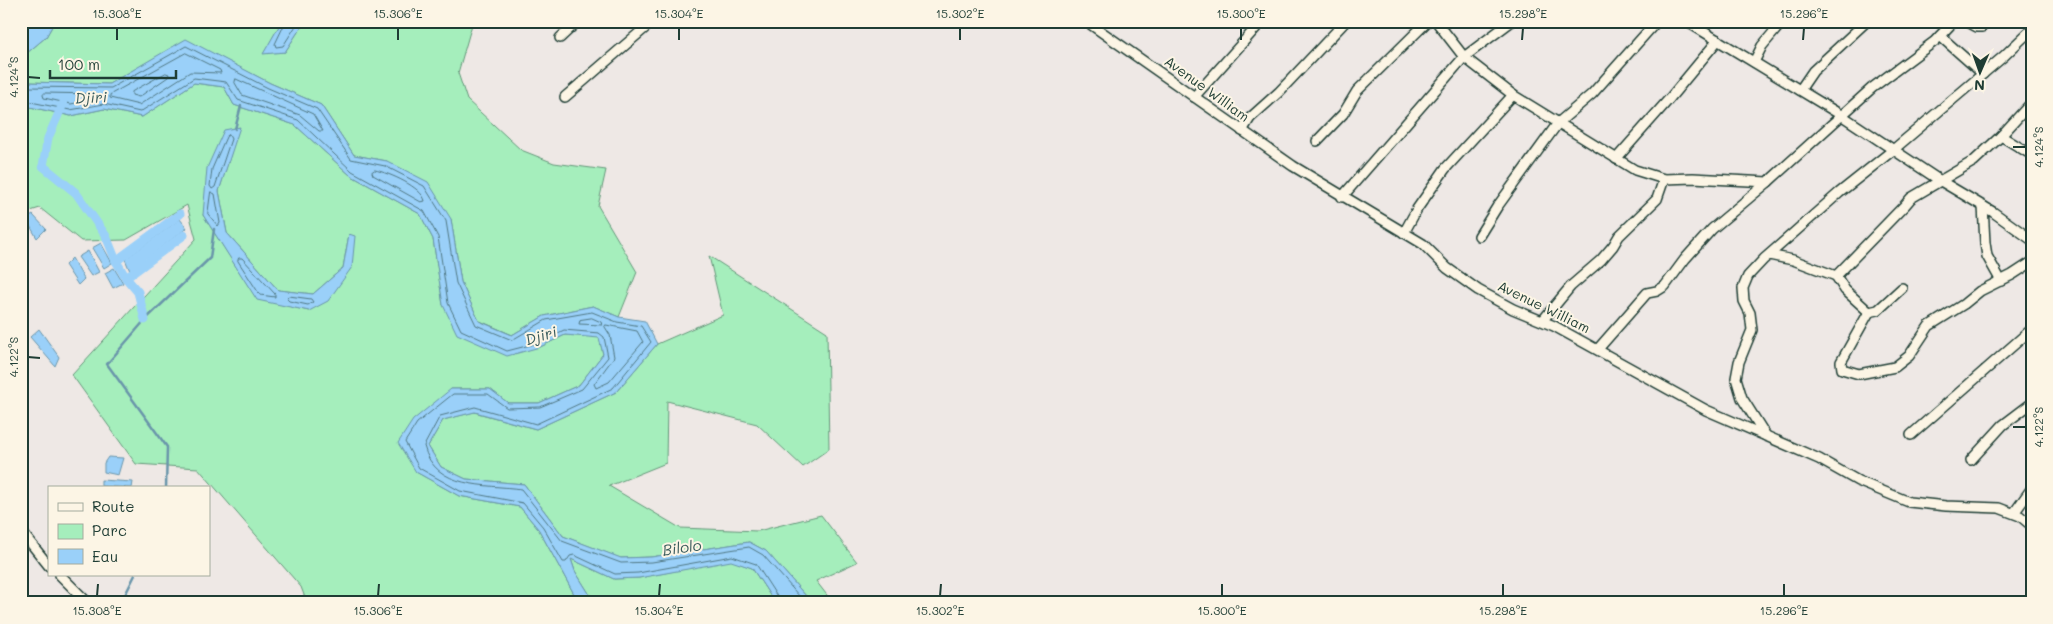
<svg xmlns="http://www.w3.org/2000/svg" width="2053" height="624" font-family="Mali,sans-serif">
	<rect width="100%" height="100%" fill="#eee8e5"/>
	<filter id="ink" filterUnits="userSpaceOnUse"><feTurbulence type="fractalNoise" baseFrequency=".02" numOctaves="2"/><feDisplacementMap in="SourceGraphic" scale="10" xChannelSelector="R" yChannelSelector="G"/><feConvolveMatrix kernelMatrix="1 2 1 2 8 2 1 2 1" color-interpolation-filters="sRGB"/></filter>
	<g filter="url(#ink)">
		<g fill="#a5eebc" stroke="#629678" fill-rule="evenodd">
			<path d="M55 21H248L251 25 256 21H282L264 53 285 52 305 21H473L458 73 467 100 521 150 554 163 606 170 598 206 637 272 619 317 593 306 544 316 512 335 479 321 461 282 451 219 387 161 354 155 321 105 270 83 186 40 109 84 25 82 21 75V58L46 37Z"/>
			<path d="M194 83 224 87 234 105 295 125 350 175 420 214 433 239 443 305 540 347 565 335 599 337 603 354 579 385 539 403H508L490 389H451L416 472 459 496 520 507 539 530 579 603H307L301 587 198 468 136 464 72 375 196 239 187 205 126 240 81 241 40 208 21 214V105L71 116 104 109 142 117ZM239 127 219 191 227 233 278 290 313 294 343 268 349 234 352 267 309 311 257 299 203 215Z"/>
			<path d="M709 256 827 332 829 449 803 467 757 424 667 401 666 463 609 486 680 528 758 531 821 515 857 562 816 581 833 603H805L806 596 766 551 749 542 651 557 620 558 563 536 524 484 466 479 441 467 428 446 443 420 474 412 536 429 616 392 657 344 723 315Z"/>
			<path d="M571 559 614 579 639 578 731 560 752 568 775 603H595L575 571Z"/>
			<path d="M893 597 928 603H848Z"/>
		</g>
		<g fill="#9ad0f9" stroke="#6995aa">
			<path d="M26 21H55L46 37 21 58V24Z"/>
			<path d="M282 21H305L285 52 263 54Z"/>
			<path d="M186 39 270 83 321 105 354 155 387 161 428 182 451 219 461 282 479 321 512 335 544 316 593 306 619 317 645 321 657 344 616 392 536 429 475 412 443 420 428 446 441 467 466 479 524 484 563 536 621 558 651 557 749 542 766 551 806 596 805 603H775L752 568 731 561 639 578 614 579 571 559 575 571 595 603H579L539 530 520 507 459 496 416 472 398 443 413 420 451 389H490L508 403H539L579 385 603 354 599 338 565 335 540 347 507 356 457 334 443 305 433 239 420 214 350 175 295 125 234 105 224 87 194 83 142 117 104 109 71 116 21 105V75L25 82 109 84Z"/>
			<path d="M240 127 219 191 227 233 278 290 313 294 343 268 349 234 355 236 352 267 328 301 309 311 257 300 203 215 207 168 224 130Z"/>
			<path d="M33 215 46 229 37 238 26 219Z"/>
			<path d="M180 219 187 228 130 271 125 259Z"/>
			<path d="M101 243 112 263 104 268 92 248Z"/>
			<path d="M88 251 99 272 91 276 78 257Z"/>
			<path d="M72 258 84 279 78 285 65 265Z"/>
			<path d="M114 268 123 283 113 288 105 273Z"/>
			<path d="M39 329 59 357 55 366 30 337Z"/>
			<path d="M108 457 123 458 118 475 104 472V463Z"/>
			<path d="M101 480 133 482 132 488 101 486Z"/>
			<path d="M1873 597 1927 600 1926 603H1858Z"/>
		</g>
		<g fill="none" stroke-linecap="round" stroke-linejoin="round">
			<g stroke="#507883" stroke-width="1">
				<path d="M286 21 275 44 276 47 283 46 299 21"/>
				<path d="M186 53 220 70 221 73 190 72 139 105 110 98V95Z"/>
				<path d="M166 73 169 74 168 77 139 97 132 95V92Z"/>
				<path d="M236 79 313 114 323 131H319L300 115 242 95 235 83Z"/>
				<path d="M21 85 26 87 111 88 186 46 268 88 317 109 351 159 385 166 424 186 446 221 456 283 476 325 512 340 546 320 592 312 617 322 641 326 651 342 613 388 536 424 475 407 440 416 424 446C435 490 486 484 521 489L562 541 621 563 652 562 749 547 763 555 800 597 801 603"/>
				<path d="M45 93 96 94 98 97 96 99 71 104 44 98 43 95Z"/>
				<path d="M21 100 70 110 104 104 140 112 194 78 226 82 238 100 298 120 352 171 424 211 438 237 448 303 461 330 507 351 538 343 564 330 599 333 604 337 608 357 582 389 540 407 507 408 488 394H453L417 423 405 442 419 468 460 491 523 503 543 527 563 562H566L570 556 574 555 615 574 638 573 732 556 756 564 778 598V603"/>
				<path d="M229 135 231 139 215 187 212 189 210 186 212 169 226 137Z"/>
				<path d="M375 170C389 173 422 187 425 201L421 202 373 175 372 172Z"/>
				<path d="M211 192 215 194 220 223 218 226 208 214Z"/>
				<path d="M239 258H242L275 294V297L260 295 238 261Z"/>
				<path d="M289 296 311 299 313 302 308 305 289 301 287 299Z"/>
				<path d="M592 318 601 322 602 325 579 324 580 320Z"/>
				<path d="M606 325 637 331 643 342 609 382 596 388 594 384 614 357 610 335 605 327Z"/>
			</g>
			<g stroke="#6995aa" stroke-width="2.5">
				<path d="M235 129 241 106"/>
				<path d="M166 488 167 447 107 364 145 320 210 258 214 229"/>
				<path d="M121 603 135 575"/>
			</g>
			<g stroke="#9ad0f9" stroke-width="9">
				<path d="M63 104 48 138 43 166 76 193 106 236 116 261 126 278 138 292 145 320"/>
				<path d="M116 261 180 214"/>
				<path d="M126 278 184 235"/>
			</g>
			<defs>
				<g id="minor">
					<path d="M1086 21 1293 166 1423 244 1447 268 1478 290 1513 309 1554 326 1706 410 1819 459 1858 481 1909 502 1946 506 1999 508 2020 516 2032 526"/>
					<path d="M1436 21 1464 57 1513 95 1635 170 1664 179 1693 178 1768 182"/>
					<path d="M1686 21 1841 115 1939 180 1993 212 2032 240"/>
					<path d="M1966 21 1977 27H1982L1987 21"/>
					<path d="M1940 36 1983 74"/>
					<path d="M560 38 578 21"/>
					<path d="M1754 62 1762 46 1783 21"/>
					<path d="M1800 90 1813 71 1867 21"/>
					<path d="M565 97 653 21"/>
					<path d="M1194 97 1262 21"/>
					<path d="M1242 131 1250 118 1279 92 1346 21"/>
					<path d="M2001 136 2032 155"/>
					<path d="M1317 141 1343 114 1357 91 1428 21"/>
					<path d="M1616 159 1670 98 1718 40"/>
					<path d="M1342 197 1464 57 1512 21"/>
					<path d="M1983 206 1985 243 1987 256 2001 281"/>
					<path d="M1404 233 1417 209 1445 169 1513 95"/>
					<path d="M1479 236 1497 207 1558 123 1592 94 1657 21"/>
					<path d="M1769 255 1793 260 1836 276 1905 205 1911 198 1974 161 2001 136 2032 102"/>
					<path d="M1836 276 1845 290 1869 312 1878 310 1902 288"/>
					<path d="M1869 312 1841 362 1842 369 1859 374 1895 367 1909 356 1929 326 1964 304 1980 291 2012 275 2032 262"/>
					<path d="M1543 320 1571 286 1601 260 1613 246 1619 236 1657 199 1664 179"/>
					<path d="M1598 349 1647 293 1657 291 1665 286 1685 259 1712 229 1768 182 1872 88 1935 41 1954 21"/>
					<path d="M1911 435 2032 329"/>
					<path d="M1766 436 1742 398 1736 378 1739 362 1752 330 1750 313 1744 301 1743 288 1748 276 1764 259 1839 193 1893 150 2004 56 2032 29"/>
					<path d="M1971 460 2003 425 2032 403"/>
					<path d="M2014 513 2032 488"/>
					<path d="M21 531 49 566"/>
					<path d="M60 575 88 603"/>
				</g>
			</defs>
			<use href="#minor" stroke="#1f3d34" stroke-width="12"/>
			<use href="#minor" stroke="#fcf5e5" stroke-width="9"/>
		</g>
	</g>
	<path fill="none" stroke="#1f3d34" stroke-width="2" d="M117 40V28M398 40V28M679 40V28M960 40V28M1241 40V28M1522 40 1523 28M1803 40 1804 28M28 77 40 78M2013 147H2026M28 357 40 358M2013 427H2026M97 596 98 584M378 596 379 584M659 596 660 584M940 596 941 584M1222 596V584M1503 596V584M1784 596V584"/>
	<g text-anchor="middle" stroke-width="4" stroke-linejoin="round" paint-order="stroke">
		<g font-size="14" fill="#1f3d34" stroke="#fcf5e5">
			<text transform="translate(1207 89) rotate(36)" y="5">Avenue William</text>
			<text transform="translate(1544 307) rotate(26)" y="5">Avenue William</text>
		</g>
		<g font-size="15" font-style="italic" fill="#385a5b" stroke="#fcf5e5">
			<text transform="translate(91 98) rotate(-3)" y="5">Djiri</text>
			<text transform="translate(541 336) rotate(-17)" y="5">Djiri</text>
			<text transform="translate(682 548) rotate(-8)" y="5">Bilolo</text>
		</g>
	</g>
	<rect width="2053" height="624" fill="none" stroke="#fcf5e5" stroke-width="55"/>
	<rect x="48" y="486" width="162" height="90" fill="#fcf5e5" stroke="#a4ab9e"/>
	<rect x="58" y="503" width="25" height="8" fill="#fcf5e5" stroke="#a4ab9e"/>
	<text x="92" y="512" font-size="15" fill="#1f3d34">Route</text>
	<rect x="58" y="524" width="25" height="15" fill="#a5eebc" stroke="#a4ab9e"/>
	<text x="92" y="536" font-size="15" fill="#1f3d34">Parc</text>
	<rect x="58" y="549" width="25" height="15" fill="#9ad0f9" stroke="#a4ab9e"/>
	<text x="92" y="562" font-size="15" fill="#1f3d34">Eau</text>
	<g transform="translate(1980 72) rotate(182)" stroke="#fcf5e5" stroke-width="4" paint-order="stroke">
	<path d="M0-4L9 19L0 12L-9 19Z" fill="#1f3d34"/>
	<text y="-8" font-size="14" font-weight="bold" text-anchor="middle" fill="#1f3d34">N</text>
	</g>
	<path d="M50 70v8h126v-8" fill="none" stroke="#1f3d34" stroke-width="2.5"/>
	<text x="58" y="70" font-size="15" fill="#1f3d34" stroke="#fcf5e5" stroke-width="4" paint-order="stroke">100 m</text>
	<rect x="28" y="28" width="1998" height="568" fill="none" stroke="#1f3d34" stroke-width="2"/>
	<g font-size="12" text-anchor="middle" fill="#1f3d34">
		<text x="117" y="18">15.308°E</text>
		<text x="398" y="18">15.306°E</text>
		<text x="679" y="18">15.304°E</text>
		<text x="960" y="18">15.302°E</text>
		<text x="1241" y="18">15.300°E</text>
		<text x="1523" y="18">15.298°E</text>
		<text x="1804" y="18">15.296°E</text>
		<text transform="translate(14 77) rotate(-90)" y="4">4.124°S</text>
		<text transform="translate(2039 147) rotate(-90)" y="4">4.124°S</text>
		<text transform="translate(14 357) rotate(-90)" y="4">4.122°S</text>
		<text transform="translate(2039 427) rotate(-90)" y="4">4.122°S</text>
		<text x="97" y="615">15.308°E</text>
		<text x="378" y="615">15.306°E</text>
		<text x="659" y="615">15.304°E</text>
		<text x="940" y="615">15.302°E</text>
		<text x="1222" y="615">15.300°E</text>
		<text x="1503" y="615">15.298°E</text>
		<text x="1784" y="615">15.296°E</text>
	</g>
</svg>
